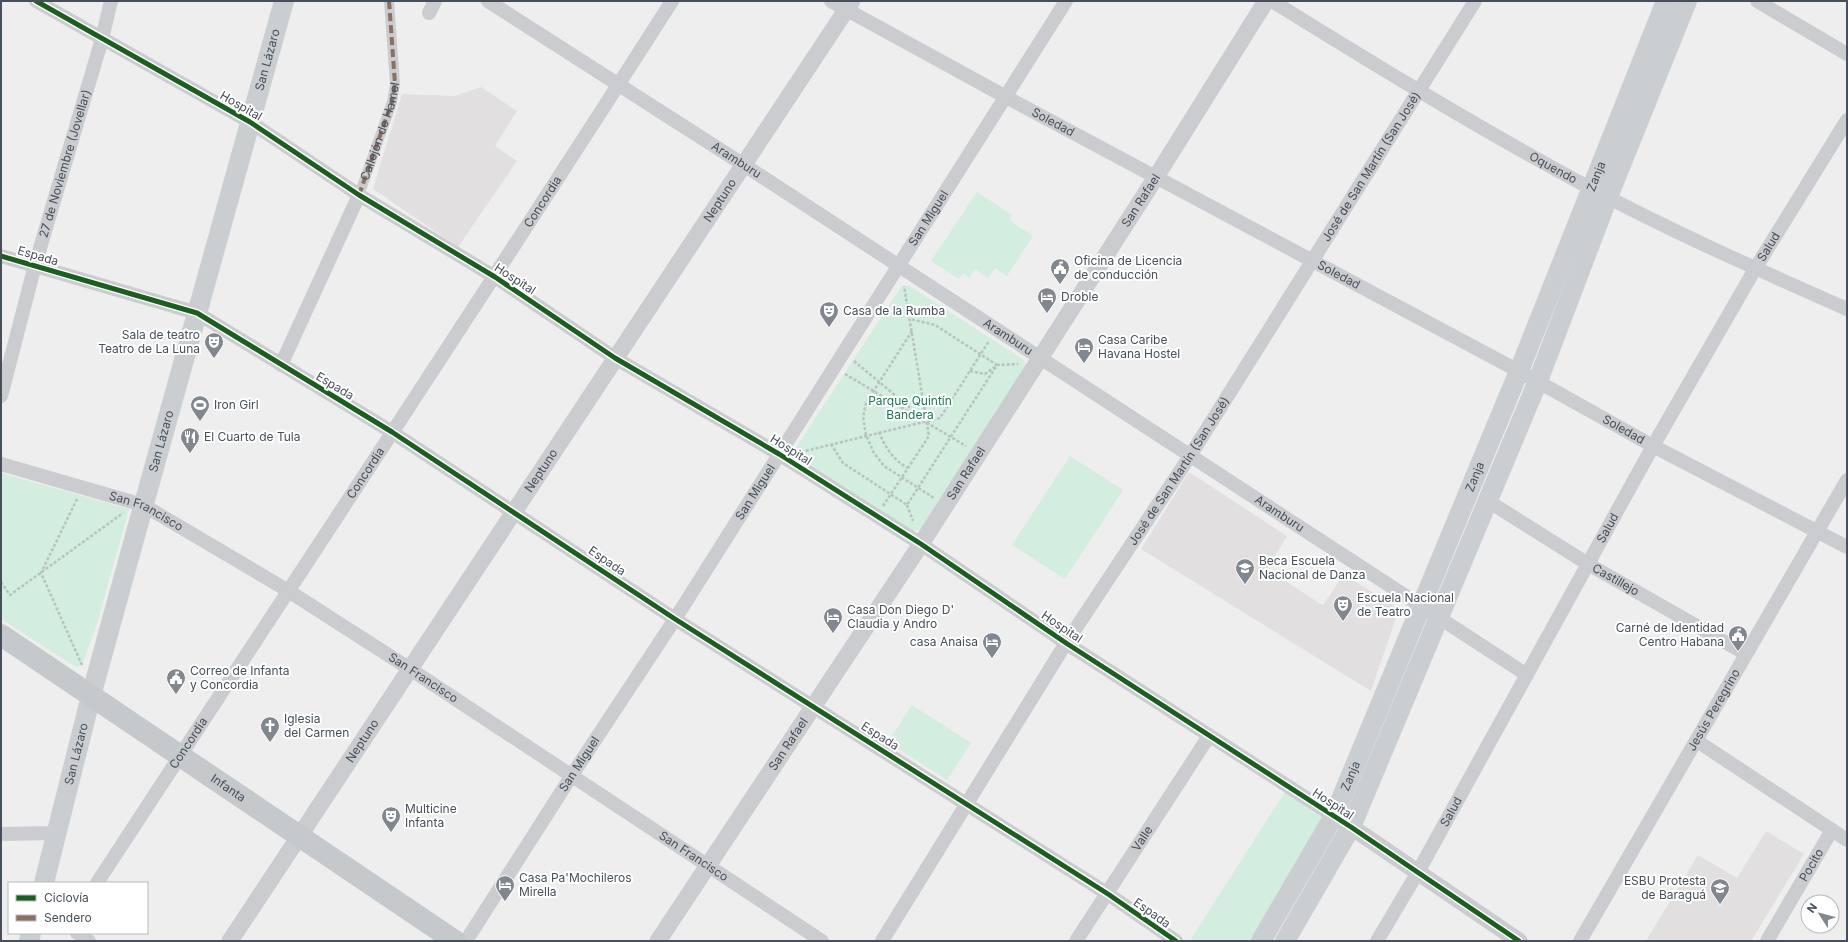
<svg xmlns="http://www.w3.org/2000/svg" width="1848" height="942" font-family="Inter,sans-serif">
	<rect width="100%" height="100%" fill="#efeeee"/>
	<g fill="#e1dfe0">
		<path d="M481 87 517 111 495 146 517 161 458 247 373 189 402 94 455 96Z"/>
		<path d="M1189 472 1287 536 1267 569 1319 603 1323 605 1344 574 1399 609 1371 691 1141 549Z"/>
		<path d="M1766 831 1804 854 1751 941H1646L1698 855 1737 878Z"/>
	</g>
	<g fill="#d3eddf">
		<path d="M977 192 1012 215 1009 220 1033 236 1007 276 995 268 988 278 975 269 969 278 963 273 959 279 931 261Z"/>
		<path d="M908 285 1024 360 1026 367 920 530 912 531 797 457 795 449 901 287Z"/>
		<path d="M1070 456 1123 490 1065 579 1012 545Z"/>
		<path d="M1 473 129 509 96 627 82 665 77 667 71 664 1 619Z"/>
		<path d="M912 705 971 743 947 780 888 742Z"/>
		<path d="M1288 787 1334 816 1251 941H1194L1191 939Z"/>
	</g>
	<g fill="none" stroke-linecap="round" stroke-linejoin="round">
		<g stroke="#b7c3c0" stroke-width="2.5" stroke-dasharray="3 2" stroke-linecap="butt">
			<path d="M912 331 866 403 863 417 866 435 874 453 884 466 934 498"/>
			<path d="M854 361 926 421"/>
			<path d="M970 371 985 374 997 365 1018 364"/>
			<path d="M845 374 966 446"/>
			<path d="M879 432C885 447 893 460 908 468"/>
			<path d="M831 444 843 463 907 505 997 365 935 325 910 319"/>
			<path d="M801 452 940 418 989 341"/>
			<path d="M77 499 41 573 82 665"/>
			<path d="M907 505 913 521"/>
			<path d="M883 506 929 436 904 286"/>
			<path d="M1 582 10 595 123 513"/>
		</g>
		<path stroke="#cacccf" stroke-width="10" d="M359 195 392 102 395 84 389 1"/>
		<g stroke="#cacccf" stroke-width="14">
			<path d="M36 1 250 122 359 195 495 277 615 358 779 454 921 544 1066 643 1334 816"/>
			<path id="s1" d="M488 1 744 165 1527 675"/>
			<path id="s2" d="M831 1 1006 97 1528 376 1653 446 1847 547"/>
			<path id="s3" d="M1272 1C1377 66 1483 131 1592 189 1675 233 1761 271 1847 309"/>
			<path d="M1757 1 1847 54"/>
			<path d="M429 13 435 1"/>
			<path d="M1 256 197 313 392 432 675 619 1108 894 1176 941"/>
			<path d="M281 365 359 195"/>
			<path id="s4" d="M1 396 35 265 102 39 111 1"/>
			<path id="s5" d="M1 464 143 505 287 590 410 669 822 941"/>
			<path id="s6" d="M1488 501 1588 564 1746 654"/>
			<path d="M1697 741 1847 840"/>
			<path d="M1 834 57 833"/>
			<path id="s7" d="M97 883C289 589 483 297 672 1"/>
			<path d="M77 933 89 941"/>
			<path id="s8" d="M466 941 572 775 675 619 1066 1"/>
			<path id="s9" d="M882 941 1066 643 1190 456 1475 1"/>
			<path id="s10" d="M1076 941 1209 736"/>
			<path id="s11" d="M1377 941 1418 872 1653 446 1755 269 1847 120"/>
			<path id="s12" d="M1580 941 1847 480"/>
			<path id="s13" d="M1767 941 1832 830"/>
		</g>
		<g stroke="#cacccf" stroke-width="17">
			<path d="M1341 820 1519 941"/>
			<path id="s14" d="M230 941 852 1"/>
			<path id="s15" d="M658 941 921 544 1156 177 1266 1"/>
		</g>
		<g stroke="#cbced1" stroke-width="20">
			<path id="s16" d="M44 883 91 696 135 536 284 1"/>
			<path d="M29 941 31 933"/>
			<path id="s17" d="M1261 941 1334 816 1519 371 1666 1"/>
			<path d="M1285 941 1351 827 1538 381 1608 197 1687 1"/>
		</g>
		<path stroke="#c5c9cc" stroke-width="22" id="s18" d="M1 635 455 941"/>
		<path stroke="#8d6e63" stroke-width="4" stroke-dasharray="8 4" stroke-linecap="butt" id="s19" d="M359 195 392 102 395 84 389 1"/>
		<defs>
			<g id="cycleway">
				<path d="M36 1 250 122 359 195 495 277 615 358 779 454 921 544 1066 643 1351 827 1519 941"/>
				<path d="M1 256 197 313 392 432 675 619 1108 894 1176 941"/>
			</g>
		</defs>
		<use href="#cycleway" stroke="#fff" stroke-width="8"/>
		<use href="#cycleway" stroke="#1b5e20" stroke-width="5"/>
	</g>
	<defs>
		<symbol id="civic-pin" viewBox="-11 -11 22 30"><path d="M0 17L-7.5 6A9.5 9.5 0 1 1 7.5 6Z" fill="#81878e" stroke="#fff"/><path d="M-.6-6.5H3V-4.5H.6V-3L4-1V1h2V6H-6V1h2V-1L-.6-3ZM-1.2 2.5V6h2.4V2.5Z" fill="#fff"/></symbol>
		<symbol id="hotel-pin" viewBox="-11 -11 22 30"><path d="M0 17L-7.5 6A9.5 9.5 0 1 1 7.5 6Z" fill="#81878e" stroke="#fff"/><path d="M-6-4.5h1.5V1H6V5H4.5V3h-9V5H-6ZM-4 0a1.8 1.8 0 1 1 3.6 0ZM.5 0V-2.5h3Q6-2.5 6 0Z" fill="#fff"/></symbol>
		<symbol id="theatre-pin" viewBox="-11 -11 22 30"><path d="M0 17L-7.5 6A9.5 9.5 0 1 1 7.5 6Z" fill="#81878e" stroke="#fff"/><path d="M-5-5.5Q0-4 5-5.5V0Q5 5 0 6Q-5 5-5 0ZM-3.3-2.5H-1v1.5H-3.3ZM1-2.5H3.3v1.5H1ZM-2.8 1Q0 5.5 2.8 1Z" fill="#fff"/></symbol>
		<symbol id="stadium-pin" viewBox="-11 -11 22 30"><path d="M0 17L-7.5 6A9.5 9.5 0 1 1 7.5 6Z" fill="#81878e" stroke="#fff"/><path d="M0-5a6.5 5 0 1 0 0 10a6.5 5 0 1 0 0-10ZM-3.5-1.8h7v3.6h-7Z" fill="#fff"/></symbol>
		<symbol id="restaurant-pin" viewBox="-11 -11 22 30"><path d="M0 17L-7.5 6A9.5 9.5 0 1 1 7.5 6Z" fill="#81878e" stroke="#fff"/><path d="M-5-6h1v4h1v-4h1v4h1v-4h1v5L-1.5 .5V6h-2V.5L-5-1ZM5-6V6H3V1.5H1.5Q1.5-4 5-6Z" fill="#fff"/></symbol>
		<symbol id="school-pin" viewBox="-11 -11 22 30"><path d="M0 17L-7.5 6A9.5 9.5 0 1 1 7.5 6Z" fill="#81878e" stroke="#fff"/><path d="M0-5L7-2L0 1L-7-2ZM-4 1L0 2.5L4 1V4Q0 6-4 4Z" fill="#fff"/></symbol>
		<symbol id="church-pin" viewBox="-11 -11 22 30"><path d="M0 17L-7.5 6A9.5 9.5 0 1 1 7.5 6Z" fill="#81878e" stroke="#fff"/><path d="M-1.2-6h2.4v3.5h3.3v2.4h-3.3V6h-2.4V-.1h-3.3v-2.4h3.3Z" fill="#fff"/></symbol>
	</defs>
	<g fill-rule="evenodd">
		<use href="#civic-pin" x="1049" y="257" width="22" height="30"/>
		<use href="#hotel-pin" x="1036" y="286" width="22" height="30"/>
		<use href="#theatre-pin" x="818" y="300" width="22" height="30"/>
		<use href="#theatre-pin" x="203" y="331" width="22" height="30"/>
		<use href="#hotel-pin" x="1073" y="336" width="22" height="30"/>
		<use href="#stadium-pin" x="189" y="394" width="22" height="30"/>
		<use href="#restaurant-pin" x="179" y="426" width="22" height="30"/>
		<use href="#school-pin" x="1234" y="557" width="22" height="30"/>
		<use href="#theatre-pin" x="1332" y="594" width="22" height="30"/>
		<use href="#hotel-pin" x="822" y="606" width="22" height="30"/>
		<use href="#civic-pin" x="1727" y="624" width="22" height="30"/>
		<use href="#hotel-pin" x="981" y="631" width="22" height="30"/>
		<use href="#civic-pin" x="165" y="667" width="22" height="30"/>
		<use href="#church-pin" x="259" y="715" width="22" height="30"/>
		<use href="#theatre-pin" x="380" y="805" width="22" height="30"/>
		<use href="#hotel-pin" x="494" y="874" width="22" height="30"/>
		<use href="#school-pin" x="1709" y="877" width="22" height="30"/>
	</g>
	<g text-anchor="middle" stroke-width="4" stroke-linejoin="round" paint-order="stroke">
		<g font-size="12" fill="#464f5a" stroke="#fff">
			<text dy="4" stroke="none"><textPath href="#s16" startOffset="853">San Lázaro</textPath></text>
			<text transform="translate(241 106) rotate(30)" y="4">Hospital</text>
			<text dy="4" stroke="none"><textPath href="#s2" startOffset="253">Soledad</textPath></text>
			<text dy="4" stroke="none"><textPath href="#s19" startOffset="67">Callejón de Hamel</textPath></text>
			<text dy="4" stroke="none"><textPath href="#s1" startOffset="295">Aramburu</textPath></text>
			<text dy="4" stroke="none"><textPath href="#s4" startOffset="241">27 de Noviembre (Jovellar)</textPath></text>
			<text dy="4" stroke="none"><textPath href="#s9" startOffset="916">José de San Martín (San José)</textPath></text>
			<text dy="4" stroke="none"><textPath href="#s3" startOffset="327">Oquendo</textPath></text>
			<text dy="4" stroke="none"><textPath href="#s17" startOffset="836">Zanja</textPath></text>
			<text dy="4" stroke="none"><textPath href="#s14" startOffset="888">Neptuno</textPath></text>
			<text dy="4" stroke="none"><textPath href="#s15" startOffset="884">San Rafael</textPath></text>
			<text dy="4" stroke="none"><textPath href="#s7" startOffset="814">Concordia</textPath></text>
			<text dy="4" stroke="none"><textPath href="#s8" startOffset="858">San Miguel</textPath></text>
			<text dy="4" stroke="none"><textPath href="#s11" startOffset="797">Salud</textPath></text>
			<text transform="translate(38 256) rotate(16)" y="4">Espada</text>
			<text dy="4" stroke="none"><textPath href="#s2" startOffset="577">Soledad</textPath></text>
			<text transform="translate(515 279) rotate(33)" y="4">Hospital</text>
			<text dy="4" stroke="none"><textPath href="#s1" startOffset="619">Aramburu</textPath></text>
			<text transform="translate(335 386) rotate(31)" y="4">Espada</text>
			<text dy="4" stroke="none"><textPath href="#s2" startOffset="901">Soledad</textPath></text>
			<text dy="4" stroke="none"><textPath href="#s16" startOffset="457">San Lázaro</textPath></text>
			<text transform="translate(791 450) rotate(32)" y="4">Hospital</text>
			<text dy="4" stroke="none"><textPath href="#s14" startOffset="564">Neptuno</textPath></text>
			<text dy="4" stroke="none"><textPath href="#s9" startOffset="556">José de San Martín (San José)</textPath></text>
			<text dy="4" stroke="none"><textPath href="#s7" startOffset="490">Concordia</textPath></text>
			<text dy="4" stroke="none"><textPath href="#s15" startOffset="560">San Rafael</textPath></text>
			<text dy="4" stroke="none"><textPath href="#s17" startOffset="512">Zanja</textPath></text>
			<text dy="4" stroke="none"><textPath href="#s8" startOffset="534">San Miguel</textPath></text>
			<text dy="4" stroke="none"><textPath href="#s5" startOffset="153">San Francisco</textPath></text>
			<text dy="4" stroke="none"><textPath href="#s1" startOffset="943">Aramburu</textPath></text>
			<text dy="4" stroke="none"><textPath href="#s11" startOffset="473">Salud</textPath></text>
			<text transform="translate(607 561) rotate(34)" y="4">Espada</text>
			<text dy="4" stroke="none"><textPath href="#s6" startOffset="150">Castillejo</textPath></text>
			<text transform="translate(1062 627) rotate(34)" y="4">Hospital</text>
			<text dy="4" stroke="none"><textPath href="#s5" startOffset="477">San Francisco</textPath></text>
			<text dy="4" stroke="none"><textPath href="#s12" startOffset="267">Jesús Peregrino</textPath></text>
			<text transform="translate(880 736) rotate(32)" y="4">Espada</text>
			<text dy="4" stroke="none"><textPath href="#s14" startOffset="240">Neptuno</textPath></text>
			<text dy="4" stroke="none"><textPath href="#s7" startOffset="167">Concordia</textPath></text>
			<text dy="4" stroke="none"><textPath href="#s15" startOffset="236">San Rafael</textPath></text>
			<text dy="4" stroke="none"><textPath href="#s16" startOffset="133">San Lázaro</textPath></text>
			<text dy="4" stroke="none"><textPath href="#s8" startOffset="210">San Miguel</textPath></text>
			<text dy="4" stroke="none"><textPath href="#s17" startOffset="188">Zanja</textPath></text>
			<text dy="4" stroke="none"><textPath href="#s18" startOffset="274">Infanta</textPath></text>
			<text transform="translate(1333 804) rotate(33)" y="4">Hospital</text>
			<text dy="4" stroke="none"><textPath href="#s11" startOffset="149">Salud</textPath></text>
			<text dy="4" stroke="none"><textPath href="#s10" startOffset="122">Valle</textPath></text>
			<text dy="4" stroke="none"><textPath href="#s5" startOffset="801">San Francisco</textPath></text>
			<text dy="4" stroke="none"><textPath href="#s13" startOffset="88">Pocito</textPath></text>
			<text transform="translate(1152 913) rotate(35)" y="4">Espada</text>
		</g>
		<g font-size="12" fill="#464f5a" stroke="#fff" text-anchor="start">
			<text x="1074" y="265">Oficina de Licencia<tspan x="1074" dy="14">de conducción</tspan></text>
			<text x="1061" y="301">Droble</text>
			<text x="843" y="315">Casa de la Rumba</text>
			<text x="200" y="339" text-anchor="end">Sala de teatro<tspan x="200" dy="14">Teatro de La Luna</tspan></text>
			<text x="1098" y="344">Casa Caribe<tspan x="1098" dy="14">Havana Hostel</tspan></text>
			<text x="214" y="409">Iron Girl</text>
			<text x="204" y="441">El Cuarto de Tula</text>
			<text x="1259" y="565">Beca Escuela<tspan x="1259" dy="14">Nacional de Danza</tspan></text>
			<text x="1357" y="602">Escuela Nacional<tspan x="1357" dy="14">de Teatro</tspan></text>
			<text x="847" y="614">Casa Don Diego D'<tspan x="847" dy="14">Claudia y Andro</tspan></text>
			<text x="1724" y="632" text-anchor="end">Carné de Identidad<tspan x="1724" dy="14">Centro Habana</tspan></text>
			<text x="978" y="646" text-anchor="end">casa Anaisa</text>
			<text x="190" y="675">Correo de Infanta<tspan x="190" dy="14">y Concordia</tspan></text>
			<text x="284" y="723">Iglesia<tspan x="284" dy="14">del Carmen</tspan></text>
			<text x="405" y="813">Multicine<tspan x="405" dy="14">Infanta</tspan></text>
			<text x="519" y="882">Casa Pa'Mochileros<tspan x="519" dy="14">Mirella</tspan></text>
			<text x="1706" y="885" text-anchor="end">ESBU Protesta<tspan x="1706" dy="14">de Baraguá</tspan></text>
		</g>
		<g font-size="12" fill="#1a7850" stroke="#fff">
			<text x="910" y="405">Parque Quintín<tspan x="910" dy="14">Bandera</tspan></text>
		</g>
	</g>
	<rect width="1848" height="942" fill="none" stroke="#464f5a" stroke-width="4"/>
	<rect x="8" y="882" width="140" height="52" fill="#ffffff" stroke="#b5b9bd"/>
	<rect x="16" y="895" width="20" height="6" fill="#1b5e20" stroke="#b5b9bd"/>
	<text x="44" y="902" font-size="12" fill="#464f5a">Ciclovía</text>
	<rect x="16" y="915" width="20" height="6" fill="#8d6e63" stroke="#b5b9bd"/>
	<text x="44" y="922" font-size="12" fill="#464f5a">Sendero</text>
	<g transform="translate(1820 914) rotate(306)"><circle r="19" fill="#ffffff" stroke="#b5b9bd"/>
	<path d="M0-3L7 15L0 10L-7 15Z" fill="#81878e"/>
	<text y="-6" font-size="11" font-weight="bold" text-anchor="middle" fill="#464f5a">N</text>
	</g>
</svg>
